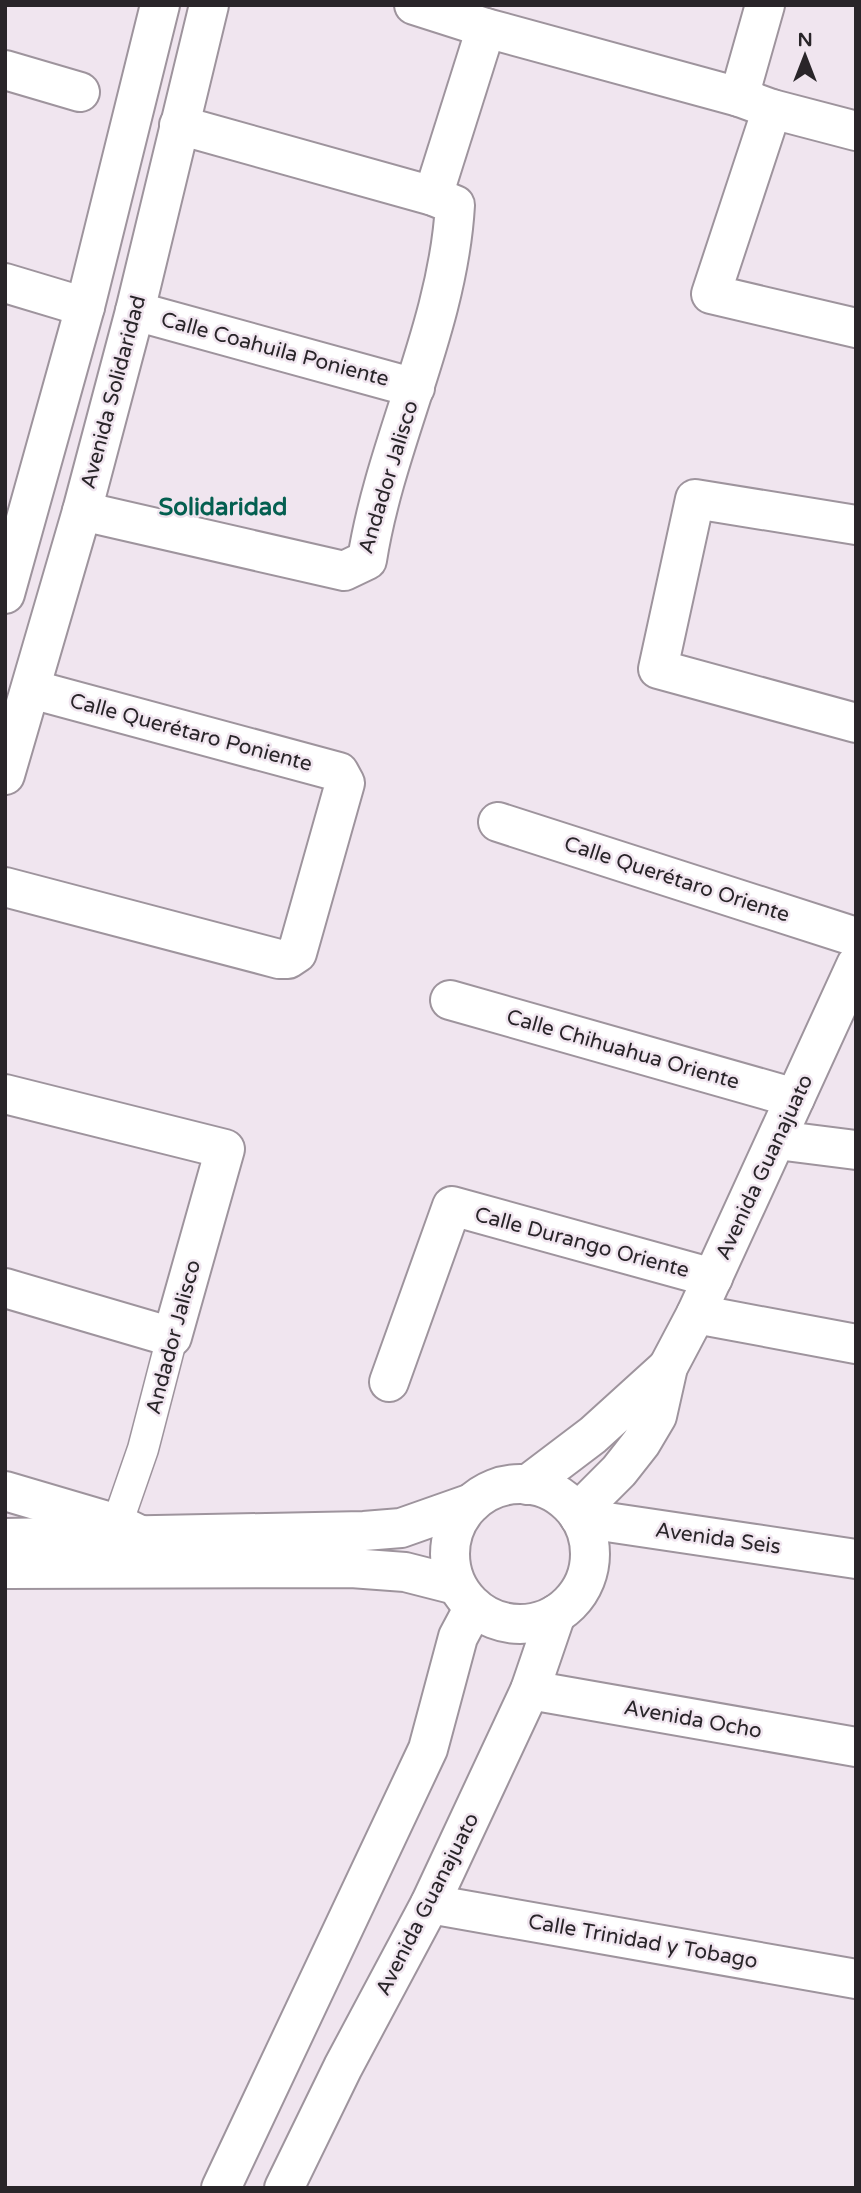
<svg xmlns="http://www.w3.org/2000/svg" width="861" height="2193" font-family="'Varela Round',sans-serif">
	<rect width="100%" height="100%" fill="#f0e5ef"/>
	<g fill="none" stroke-linecap="round" stroke-linejoin="round">
		<defs>
			<path id="pedestrian" d="M117 1524 143 1449 172 1337"/>
			<g id="minor">
				<path d="M414 5 486 28 739 97 772 109 856 131"/>
				<path d="M5 70 80 92"/>
				<path d="M739 97 765 5"/>
				<path d="M772 109 711 294 856 328"/>
				<path d="M433 196 486 28"/>
				<path d="M5 283 85 307"/>
				<path d="M135 311 415 388"/>
				<path d="M82 511 344 571 367 560C386 440 448 328 455 205L433 196 179 125"/>
				<path d="M856 525 695 499 658 669 856 723"/>
				<path d="M498 822 856 937"/>
				<path d="M5 887 279 959H288L297 953 345 783 339 772 31 689"/>
				<path d="M450 1000 795 1098"/>
				<path d="M5 1094 225 1149 172 1337 5 1288"/>
				<path d="M696 1314 856 1344"/>
				<path d="M389 1382 452 1206 713 1278"/>
				<path d="M5 1491 117 1524 142 1536"/>
				<path d="M580 1518 856 1559"/>
				<path d="M530 1690 856 1747"/>
				<path d="M430 1904 856 1979"/>
			</g>
			<g id="tertiary">
				<path d="M5 594 85 307 160 5"/>
				<path d="M5 775 82 511 135 311 209 5"/>
				<path d="M777 1140 856 1150"/>
				<circle cx="520" cy="1554" r="70"/>
				<path d="M527 1485 593 1435 668 1367"/>
				<path d="M577 1513 619 1471 641 1443 657 1416 668 1367 696 1314 856 965"/>
				<path d="M5 1538 364 1531 401 1528 472 1503"/>
				<path d="M5 1569 351 1568 405 1572 456 1585"/>
				<path d="M221 2188 428 1749 458 1637 474 1607"/>
				<path d="M284 2188 343 2067 430 1904 530 1690 556 1614"/>
			</g>
		</defs>
		<use href="#pedestrian" stroke="#9e949d" stroke-width="33"/>
		<use href="#minor" stroke="#9e949d" stroke-width="42"/>
		<use href="#tertiary" stroke="#9e949d" stroke-width="42"/>
		<use href="#pedestrian" stroke="#fff" stroke-width="30"/>
		<use href="#minor" stroke="#fff" stroke-width="38"/>
		<use href="#tertiary" stroke="#fff" stroke-width="38"/>
	</g>
	<g text-anchor="middle" stroke-width="5" stroke-linejoin="round" paint-order="stroke">
		<g font-size="21" fill="#292529" stroke="#f0e5ef">
			<text transform="translate(275 349) rotate(15)" y="7">Calle Coahuila Poniente</text>
			<text transform="translate(113 392) rotate(-75)" y="7">Avenida Solidaridad</text>
			<text transform="translate(388 477) rotate(-73)" y="7">Andador Jalisco</text>
			<text transform="translate(191 732) rotate(15)" y="7">Calle Querétaro Poniente</text>
			<text transform="translate(677 879) rotate(18)" y="7">Calle Querétaro Oriente</text>
			<text transform="translate(623 1049) rotate(16)" y="7">Calle Chihuahua Oriente</text>
			<text transform="translate(764 1167) rotate(-65)" y="7">Avenida Guanajuato</text>
			<text transform="translate(582 1242) rotate(15)" y="7">Calle Durango Oriente</text>
			<text transform="translate(173 1337) rotate(-75)" y="7">Andador Jalisco</text>
			<text transform="translate(718 1538) rotate(8)" y="7">Avenida Seis</text>
			<text transform="translate(693 1719) rotate(10)" y="7">Avenida Ocho</text>
			<text transform="translate(427 1904) rotate(-63)" y="7">Avenida Guanajuato</text>
			<text transform="translate(643 1941) rotate(10)" y="7">Calle Trinidad y Tobago</text>
		</g>
		<g font-size="24" font-weight="bold" fill="#045f50" stroke="#f0e5ef">
			<text x="223" y="515">Solidaridad</text>
		</g>
	</g>
	<rect width="861" height="2193" fill="none" stroke="#292529" stroke-width="14"/>
	<g transform="translate(805 56)" stroke="#f0e5ef" stroke-width="5" paint-order="stroke">
	<path d="M0-5L12 26L0 18L-12 26Z" fill="#292529"/>
	<text y="-10" font-size="19" font-weight="bold" text-anchor="middle" fill="#292529">N</text>
	</g>
</svg>
